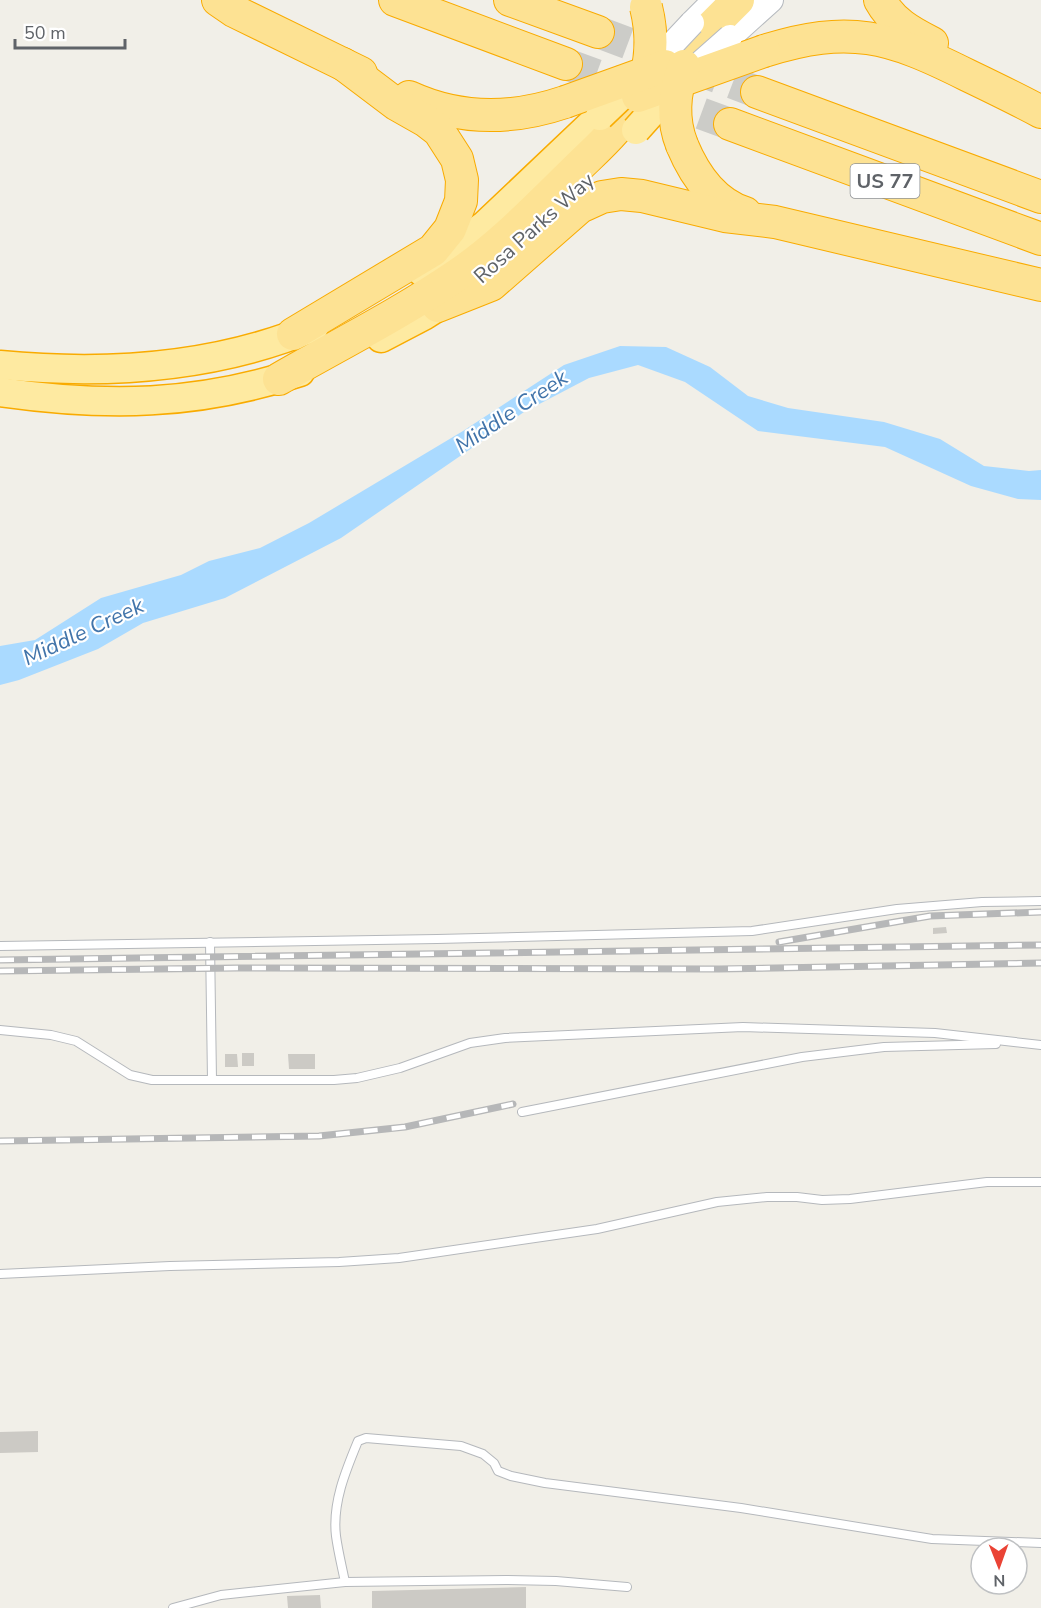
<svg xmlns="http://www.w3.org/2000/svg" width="1041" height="1608" font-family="'Nunito Sans',sans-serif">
	<rect width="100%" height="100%" fill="#f1efe8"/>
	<path fill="#aadaff" d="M620 346 666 347 710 367 748 396 788 408 884 422 940 439 984 466 1029 471 1041 470V500L1018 499 971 486 885 447 758 431 685 382 638 365 589 378 524 412 341 538 225 598 143 623 98 649 19 680 0 685V646L35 640 101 598 181 575 209 561 260 548 309 523 463 431 564 365Z"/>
	<g fill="#cccac5">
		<path d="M946 927 947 933 933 934V928Z"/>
		<rect x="242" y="1053" width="12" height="13"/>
		<path d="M225 1054H237L238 1067H225Z"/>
		<path d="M288 1054H315V1069H289Z"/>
		<path d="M38 1431V1452L0 1453V1432Z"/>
		<path d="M526 1587V1608H372V1591Z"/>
		<path d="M320 1595 321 1608H288L287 1596Z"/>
	</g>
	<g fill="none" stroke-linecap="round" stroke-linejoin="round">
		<g stroke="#ccccc8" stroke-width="32" stroke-dasharray="32 16" stroke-linecap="butt">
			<path d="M598 32 757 92"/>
			<path d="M566 64 730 124"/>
		</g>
		<defs>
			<g id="service">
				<path d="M210 942 212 1080"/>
				<path d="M0 946 437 939 752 931 897 909 982 902 1041 901"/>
				<path d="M0 1030 51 1035 76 1041 130 1075 152 1080H334L357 1078 400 1068 470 1043 505 1038 743 1027 935 1033 1041 1045"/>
				<path d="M522 1112 802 1057 884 1047 996 1044"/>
				<path d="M0 1274 170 1266 339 1262 399 1258 597 1229 717 1202 767 1197H797L822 1200 850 1199 987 1182H1041"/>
				<path d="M345 1582C342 1567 338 1551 336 1536 332 1503 346 1470 358 1441L366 1438 461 1446 483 1454 494 1463 498 1471 511 1476 545 1483 741 1508 932 1539 1041 1543"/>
				<path d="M173 1608 221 1595 345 1582 506 1580 556 1581 627 1587"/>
			</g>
			<g id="secondary">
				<path d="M692 23 715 0"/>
				<path d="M730 37 771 0"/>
			</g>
			<g id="trunk">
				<path d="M422 272 485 225 600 116"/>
				<path d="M381 338 425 315 458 294"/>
				<path d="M0 365C104 375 216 368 314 327"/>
				<path d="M0 392C106 407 197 406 300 372"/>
			</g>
			<g id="motorway">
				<path d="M218 0 234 11 361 73"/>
				<path d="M395 0 566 64"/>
				<path d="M510 0 598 32"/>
				<path d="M880 0C892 22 910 32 932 43"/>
				<path d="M764 51C850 24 889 36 967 75 992 87 1017 99 1041 112"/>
				<path d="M688 57 698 40 738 0"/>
				<path d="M757 92 1041 197"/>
				<path d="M409 97C459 120 512 120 565 102"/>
				<path d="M730 124 1041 239"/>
				<path d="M682 145C694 174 714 203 745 213"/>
				<path d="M438 306 491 285 580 207 602 197 621 194 642 196 725 216 775 222 1041 285"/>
				<path d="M293 334 433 250 450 229 461 201 462 180 457 159 439 131 426 121 396 104 343 64"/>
				<path d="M279 379C338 345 400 314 457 275 500 246 536 208 573 172 597 148 623 127 638 96"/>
			</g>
		</defs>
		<use href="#service" stroke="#b5b8bc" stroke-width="10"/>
		<use href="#secondary" stroke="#b6babf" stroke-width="26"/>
		<use href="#trunk" stroke="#f9ab00" stroke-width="31"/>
		<use href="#motorway" stroke="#f9ab00" stroke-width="34"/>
		<use href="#service" stroke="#fff" stroke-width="8"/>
		<use href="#secondary" stroke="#fff" stroke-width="24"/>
		<use href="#trunk" stroke="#feeaa1" stroke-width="28"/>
		<use href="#motorway" stroke="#fde293" stroke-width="32"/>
		<defs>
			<g id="rail">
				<path d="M779 942 930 916 1041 912"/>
				<path d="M0 960 1041 945"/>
				<path d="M0 971 237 968 719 969 1041 963"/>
				<path d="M0 1141 319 1136 405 1127 513 1104"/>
			</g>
		</defs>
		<use href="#rail" stroke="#b6b7b8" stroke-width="7"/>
		<use href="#rail" stroke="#fff" stroke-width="4.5" stroke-dasharray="14" stroke-linecap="butt"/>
		<defs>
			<g id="secondary-bridge">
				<path d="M647 71 692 23"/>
				<path d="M687 75 730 37"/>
			</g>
			<g id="trunk-bridge">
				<path d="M600 116 645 73"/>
				<path d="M636 130 679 82"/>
			</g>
			<g id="motorway-bridge">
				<path d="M642 89C652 62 653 35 646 7"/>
				<path d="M638 96 764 51"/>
				<path d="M565 102 665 66"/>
				<path d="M682 145C672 120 674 92 684 66"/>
			</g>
		</defs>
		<use href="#secondary-bridge" stroke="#b6babf" stroke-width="26" stroke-linecap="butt"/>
		<use href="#trunk-bridge" stroke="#f9ab00" stroke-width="31" stroke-linecap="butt"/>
		<use href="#motorway-bridge" stroke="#f9ab00" stroke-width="34" stroke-linecap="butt"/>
		<use href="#secondary-bridge" stroke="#fff" stroke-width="24"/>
		<use href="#trunk-bridge" stroke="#feeaa1" stroke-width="28"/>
		<use href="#motorway-bridge" stroke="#fde293" stroke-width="32"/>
	</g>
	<g text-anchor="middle" stroke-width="4.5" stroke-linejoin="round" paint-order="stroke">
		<rect fill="#fff" stroke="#8f9295" stroke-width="1.5" x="850.5" y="164" width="69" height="34" rx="4.5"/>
		<g font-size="20" font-weight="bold" fill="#5f6368">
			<text x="885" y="188">US 77</text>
		</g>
		<g font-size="21" fill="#5f6368" stroke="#fff">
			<text transform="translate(534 228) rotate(-42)" y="7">Rosa Parks Way</text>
		</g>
		<g font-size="22" font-style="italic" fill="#4174aa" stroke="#fff">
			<text transform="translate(511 411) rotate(-34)" y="8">Middle Creek</text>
			<text transform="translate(83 631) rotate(-25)" y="8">Middle Creek</text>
		</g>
	</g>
	<g transform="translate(999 1566) rotate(179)"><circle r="28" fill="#ffffff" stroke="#bfc1c3" stroke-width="1.5"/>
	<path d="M0-4.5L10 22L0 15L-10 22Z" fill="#ea4335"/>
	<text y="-9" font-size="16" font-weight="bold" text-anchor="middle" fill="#5f6368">N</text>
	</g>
	<path d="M15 39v9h110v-9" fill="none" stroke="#5f6368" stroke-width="3"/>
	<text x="24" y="39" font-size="18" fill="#5f6368" stroke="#ffffff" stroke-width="4.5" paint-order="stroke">50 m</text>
</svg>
